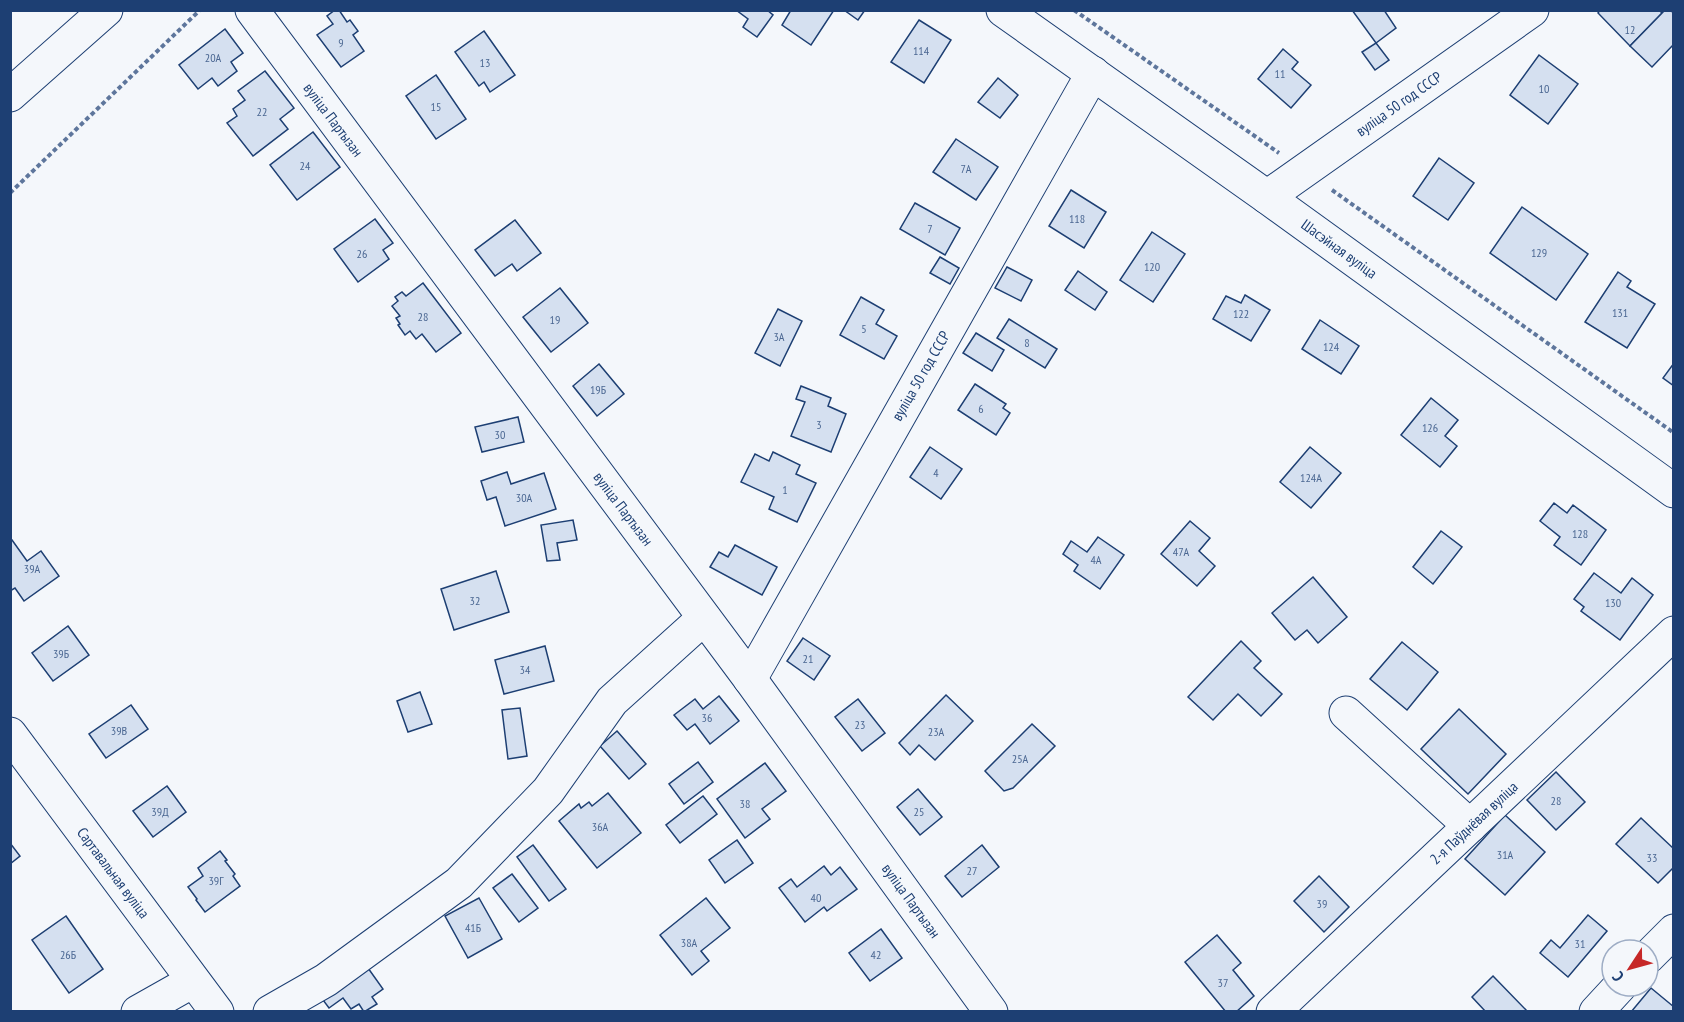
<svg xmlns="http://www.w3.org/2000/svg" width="1684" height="1022" font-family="'PT Sans Narrow',sans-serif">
	<rect width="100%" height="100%" fill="#f4f7fb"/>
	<g fill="#d5e0f0" stroke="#1d3f73" stroke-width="1.5">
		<path d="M335 10H339L347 22 350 20 358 31 353 35 364 51 341 67 317 35 333 24 327 16Z"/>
		<path d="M736 10H767L773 15 757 37 743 27 748 19Z"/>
		<path d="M791 10H834L811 45 782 25Z"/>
		<path d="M844 10H865L858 20Z"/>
		<path d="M1352 10H1384L1396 28 1376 43Z"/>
		<path d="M1600 10H1659L1662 13 1630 46 1598 13Z"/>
		<path d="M1665 10 1674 12V44L1652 67 1630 46Z"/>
		<path d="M919 20 951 40 924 83 891 62Z"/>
		<path d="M225 29 243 53 231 62 237 71 218 86 212 78 198 89 179 65Z"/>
		<path d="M484 31 515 75 490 92 484 82 479 86 455 52Z"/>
		<path d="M1376 43 1389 60 1375 70 1362 52Z"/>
		<path d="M1283 49 1298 62 1292 69 1311 85 1291 108 1258 79Z"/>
		<path d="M1539 55 1578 84 1548 124 1510 95Z"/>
		<path d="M265 71 294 108 280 119 288 129 253 156 227 123 237 116 233 109 245 100 238 91Z"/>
		<path d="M436 75 466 119 436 139 406 96Z"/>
		<path d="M998 78 1018 95 1000 118 978 102Z"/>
		<path d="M313 132 340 167 297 200 270 165Z"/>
		<path d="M956 139 998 167 976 200 933 172Z"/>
		<path d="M1439 158 1474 183 1448 220 1413 196Z"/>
		<path d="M1071 190 1106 212 1084 248 1049 226Z"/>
		<path d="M915 203 960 228 945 255 900 229Z"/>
		<path d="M1522 207 1588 254 1556 300 1490 253Z"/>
		<path d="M375 219 393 243 383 250 389 259 358 282 334 249Z"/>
		<path d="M515 220 541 253 517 271 512 264 495 276 475 250Z"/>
		<path d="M1152 232 1185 254 1153 302 1120 280Z"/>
		<path d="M940 257 959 268 950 284 930 273Z"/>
		<path d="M1007 267 1032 280 1021 301 995 288Z"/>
		<path d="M1078 271 1107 292 1095 310 1065 290Z"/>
		<path d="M1618 272 1631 281 1627 287 1655 304 1627 348 1585 322Z"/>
		<path d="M423 283 461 333 436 352 422 334 416 339 410 331 405 335 398 325 400 324 396 318 400 316 392 306 398 301 395 297 402 292 406 296Z"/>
		<path d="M560 288 588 323 551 352 523 317Z"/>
		<path d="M1245 295 1270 310 1251 341 1213 319 1226 296 1241 303Z"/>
		<path d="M861 297 884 310 876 324 897 336 884 359 840 335Z"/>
		<path d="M778 309 802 321 780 366 755 353Z"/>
		<path d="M1009 319 1057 349 1045 368 997 338Z"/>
		<path d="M1320 320 1359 346 1341 374 1302 349Z"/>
		<path d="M976 333 1004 350 992 371 963 353Z"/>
		<path d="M1674 363V386L1663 378Z"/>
		<path d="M599 364 624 394 597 416 573 386Z"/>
		<path d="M975 384 1006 404 1003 408 1010 413 996 435 958 410Z"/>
		<path d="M801 386 831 398 828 406 846 414 831 452 791 436 805 402 796 399Z"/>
		<path d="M1431 398 1458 420 1445 436 1457 446 1440 467 1401 435Z"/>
		<path d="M518 417 524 442 482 452 475 427Z"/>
		<path d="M930 447 962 469 941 499 910 477Z"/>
		<path d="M1310 447 1341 473 1311 508 1280 482Z"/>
		<path d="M773 452 800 465 796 474 816 483 797 522 769 509 774 497 741 482 755 454 769 461Z"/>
		<path d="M507 472 511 484 544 473 556 509 505 526 496 497 487 500 481 481Z"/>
		<path d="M1554 503 1567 513 1573 505 1606 530 1581 565 1554 545 1560 537 1540 521Z"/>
		<path d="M573 520 577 540 557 543 560 560 547 561 541 525Z"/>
		<path d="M1190 521 1210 538 1199 551 1215 566 1197 586 1161 554Z"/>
		<path d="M1441 531 1462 547 1433 584 1413 567Z"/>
		<path d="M1098 537 1124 555 1100 589 1074 571 1078 565 1063 554 1071 541 1087 552Z"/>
		<path d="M12 540 27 561 41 551 59 576 24 601 15 588 10 591V541Z"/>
		<path d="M735 545 777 567 762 595 710 567 719 552 728 557Z"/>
		<path d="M496 571 509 612 454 630 441 589Z"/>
		<path d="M1594 573 1621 593 1632 578 1653 595 1620 640 1581 611 1584 607 1574 599Z"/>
		<path d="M1313 577 1347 617 1318 643 1307 630 1295 640 1272 613Z"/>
		<path d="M68 626 89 655 53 681 32 653Z"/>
		<path d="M803 638 830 656 814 680 787 661Z"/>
		<path d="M1241 641 1261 661 1254 668 1282 694 1261 716 1238 694 1213 720 1188 697Z"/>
		<path d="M1402 642 1438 672 1407 710 1370 679Z"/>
		<path d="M545 646 554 681 504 694 495 660Z"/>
		<path d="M420 692 432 724 408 732 397 701Z"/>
		<path d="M946 695 973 721 935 760 919 745 910 755 899 743Z"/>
		<path d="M719 696 739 721 710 744 695 724 687 730 674 715 695 699 703 709Z"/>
		<path d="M858 699 885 733 862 751 835 717Z"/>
		<path d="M131 705 148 729 106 758 89 734Z"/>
		<path d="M520 708 527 756 508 759 502 710Z"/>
		<path d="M1459 709 1506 754 1468 794 1421 749Z"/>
		<path d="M1032 724 1055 746 1013 788 1004 791 985 771Z"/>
		<path d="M617 731 646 764 629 779 600 746Z"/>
		<path d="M698 762 713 782 684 804 669 784Z"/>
		<path d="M765 763 786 791 762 809 770 819 745 838 717 799Z"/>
		<path d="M1556 772 1585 802 1556 830 1527 800Z"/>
		<path d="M167 786 186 812 153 837 133 811Z"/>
		<path d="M918 789 942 817 920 835 897 807Z"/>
		<path d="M608 793 641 833 597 868 559 821 579 804 581 808 589 802 592 806Z"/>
		<path d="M703 796 717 814 680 843 666 825Z"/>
		<path d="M1505 815 1545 852 1505 895 1465 859Z"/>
		<path d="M1641 818 1674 849V867L1658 883 1616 844Z"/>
		<path d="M737 840 753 863 725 883 709 860Z"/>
		<path d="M10 843 20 856 10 864Z"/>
		<path d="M533 845 566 889 549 901 517 857Z"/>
		<path d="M982 845 999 867 962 897 945 876Z"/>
		<path d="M220 851 227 860 225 861 235 874 233 876 240 886 205 912 196 900 197 899 188 887 203 876 198 868Z"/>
		<path d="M824 866 831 875 840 867 857 889 827 911 824 907 805 922 779 888 791 879 797 887Z"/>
		<path d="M512 874 538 908 519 922 493 888Z"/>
		<path d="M1319 876 1349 907 1324 932 1294 901Z"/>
		<path d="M479 898 502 939 468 958 445 916Z"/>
		<path d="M706 898 730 928 701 951 709 961 692 975 660 935Z"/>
		<path d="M1588 915 1607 931 1568 977 1540 953 1551 940 1560 948Z"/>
		<path d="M66 916 103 969 69 993 32 940Z"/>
		<path d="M881 929 902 958 870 981 849 953Z"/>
		<path d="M1217 935 1241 963 1233 970 1254 996 1236 1012H1226L1185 962Z"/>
		<path d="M368 968 383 989 372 997 377 1004 364 1012 359 1004 351 1009 343 998 329 1008 323 1000Z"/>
		<path d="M1493 976 1527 1011V1012H1486L1472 997Z"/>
		<path d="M1651 988 1674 1007V1012H1631Z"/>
	</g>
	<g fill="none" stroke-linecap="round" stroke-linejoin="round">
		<defs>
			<g id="minor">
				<path d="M252 10 750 679 991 1012"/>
				<path d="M1267 197 1532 10"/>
				<path d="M750 679 1093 73"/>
				<path d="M1346 713 1470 826"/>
				<path d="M10 734 217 1012"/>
				<path d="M1648 957 1674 931"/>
				<path d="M138 1012 193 981"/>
				<path d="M270 1012 326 980 459 883 548 791 612 701 704 618"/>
				<path d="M1273 1012 1674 633"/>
				<path d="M1596 1012 1620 986"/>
			</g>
			<g id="major">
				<path d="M1003 10 1267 197 1674 491"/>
				<path d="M10 95 106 10"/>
			</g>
		</defs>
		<use href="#minor" stroke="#1d3f73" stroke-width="35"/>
		<use href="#major" stroke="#1d3f73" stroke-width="35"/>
		<g stroke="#5e769c" stroke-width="4" stroke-dasharray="4.5 3" stroke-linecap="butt">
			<path d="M1074 10 1279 153"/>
			<path d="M1332 190 1674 433"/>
			<path d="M10 193 200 10"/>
		</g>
		<use href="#minor" stroke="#f4f7fb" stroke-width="33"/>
		<use href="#major" stroke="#f4f7fb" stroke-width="33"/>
	</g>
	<g text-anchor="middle" stroke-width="4.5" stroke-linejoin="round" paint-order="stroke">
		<g font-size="12" fill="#4b6792">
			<text x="1630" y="34">12</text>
			<text x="341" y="47">9</text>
			<text x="921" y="55">114</text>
			<text x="213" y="62">20А</text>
			<text x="485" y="67">13</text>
			<text x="1280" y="78">11</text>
			<text x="1544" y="93">10</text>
			<text x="436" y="111">15</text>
			<text x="262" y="116">22</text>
			<text x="305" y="170">24</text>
			<text x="966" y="173">7А</text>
			<text x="1077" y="223">118</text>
			<text x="930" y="233">7</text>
			<text x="1539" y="257">129</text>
			<text x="362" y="258">26</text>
			<text x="1152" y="271">120</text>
			<text x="1620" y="317">131</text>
			<text x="1241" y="318">122</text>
			<text x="423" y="321">28</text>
			<text x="555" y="324">19</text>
			<text x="864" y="333">5</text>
			<text x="779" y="341">3А</text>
			<text x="1027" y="347">8</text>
			<text x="1331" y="351">124</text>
			<text x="598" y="394">19Б</text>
			<text x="981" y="413">6</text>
			<text x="819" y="429">3</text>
			<text x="1430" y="432">126</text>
			<text x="500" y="439">30</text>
			<text x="936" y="477">4</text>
			<text x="1311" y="482">124А</text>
			<text x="785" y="494">1</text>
			<text x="524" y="502">30А</text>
			<text x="1580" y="538">128</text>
			<text x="1181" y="556">47А</text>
			<text x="1096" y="564">4А</text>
			<text x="32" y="573">39А</text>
			<text x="475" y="605">32</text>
			<text x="1613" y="607">130</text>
			<text x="61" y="658">39Б</text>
			<text x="808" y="663">21</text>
			<text x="525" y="674">34</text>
			<text x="707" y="722">36</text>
			<text x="860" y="729">23</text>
			<text x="119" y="735">39В</text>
			<text x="936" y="736">23А</text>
			<text x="1020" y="763">25А</text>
			<text x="1556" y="805">28</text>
			<text x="745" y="808">38</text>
			<text x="160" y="816">39Д</text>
			<text x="919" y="816">25</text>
			<text x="600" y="831">36А</text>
			<text x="1505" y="859">31А</text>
			<text x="1652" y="862">33</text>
			<text x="972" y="875">27</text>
			<text x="216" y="885">39Г</text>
			<text x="816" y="902">40</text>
			<text x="1322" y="908">39</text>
			<text x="473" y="932">41Б</text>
			<text x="689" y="947">38А</text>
			<text x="1580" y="948">31</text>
			<text x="68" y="959">26Б</text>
			<text x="876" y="959">42</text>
			<text x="1223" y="987">37</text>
		</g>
		<g font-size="15" fill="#1d3f73" stroke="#f4f7fb">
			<text transform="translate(1399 104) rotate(-35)" y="5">вуліца 50 год СССР</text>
			<text transform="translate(333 120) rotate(53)" y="5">вуліца Партызан</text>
			<text transform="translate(1339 249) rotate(36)" y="5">Шасэйная вуліца</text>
			<text transform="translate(921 376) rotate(-60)" y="5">вуліца 50 год СССР</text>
			<text transform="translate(623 509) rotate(53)" y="5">вуліца Партызан</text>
			<text transform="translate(1474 823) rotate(-43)" y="5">2-я Паўднёвая вуліца</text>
			<text transform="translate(113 873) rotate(53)" y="5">Сартавальная вуліца</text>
			<text transform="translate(911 901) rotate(54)" y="5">вуліца Партызан</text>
		</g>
	</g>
	<rect width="1684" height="1022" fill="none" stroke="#1d3f73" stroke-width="24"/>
	<g transform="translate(1630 968) rotate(234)"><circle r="28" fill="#f4f7fb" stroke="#9eadc5" stroke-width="1.5"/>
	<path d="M0-4.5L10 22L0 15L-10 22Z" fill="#c62828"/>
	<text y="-9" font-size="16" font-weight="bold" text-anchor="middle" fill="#1d3f73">С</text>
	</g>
</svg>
